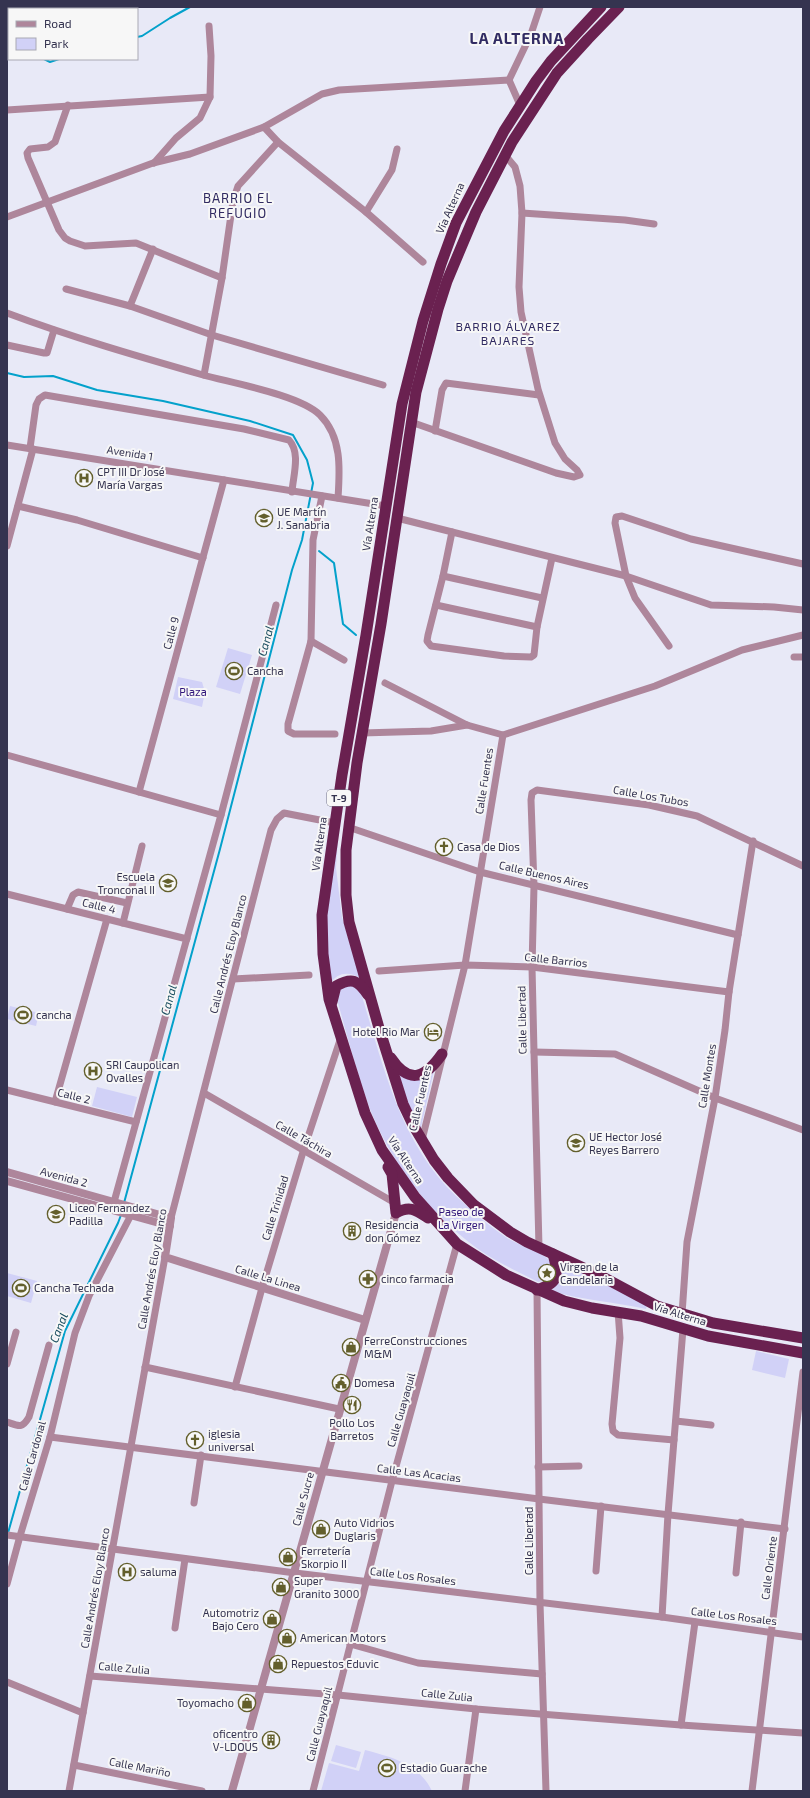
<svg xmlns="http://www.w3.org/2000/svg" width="810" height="1798" font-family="'Exo 2',sans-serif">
	<rect width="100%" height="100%" fill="#e8e9f7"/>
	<g fill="#d1d1f7">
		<path d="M228 648 252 655 240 694 216 687Z"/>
		<path d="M178 677 202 682 205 692 202 707 173 699Z"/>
		<path d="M338 839 336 868 342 917 360 978C349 971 337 972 330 984L325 928Z"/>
		<path d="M352 985 361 993C383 1064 399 1142 456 1196 472 1211 489 1226 507 1238 518 1245 539 1251 548 1259 553 1263 552 1270 551 1276L546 1280 538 1282C521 1273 503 1265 487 1255 433 1220 389 1162 367 1101 355 1067 346 1031 336 996L340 987Z"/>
		<path d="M10 1006 39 1013 36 1026 7 1019Z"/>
		<path d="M434 1070 420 1132 408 1106 398 1073Z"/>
		<path d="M97 1087 137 1097 132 1117 92 1106Z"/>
		<path d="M562 1261 647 1304 646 1309C614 1302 582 1300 551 1291 560 1281 564 1274 562 1261Z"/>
		<path d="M7 1273 37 1281 31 1303 7 1296Z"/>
		<path d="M756 1351 789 1359 785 1378 752 1370Z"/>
		<path d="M336 1745 361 1752 356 1768 331 1761Z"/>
		<path d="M365 1750C392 1757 419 1764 432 1791H321L329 1763 359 1771Z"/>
	</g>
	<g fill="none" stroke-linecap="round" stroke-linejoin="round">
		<g stroke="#03a1cb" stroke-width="2">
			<path d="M137 37 142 36 170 18 190 7"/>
			<path d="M7 51H9"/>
			<path d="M44 59 50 62 59 59"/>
			<path d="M7 373 24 377 53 376 97 390 163 401 250 421 293 435 307 460 313 483 302 540 292 570 220 849 124 1203"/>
			<path d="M319 551 334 563 343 624 356 635"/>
			<path d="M8 1533 65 1331 118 1223 121 1215"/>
		</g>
		<g stroke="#ae869b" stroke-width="7">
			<path d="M509 80 531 34 540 7"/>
			<path d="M68 105 55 142 48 147 30 149 27 153 28 158 59 230 65 238 70 241 85 246 136 243 222 278"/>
			<path d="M7 110 210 97"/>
			<path d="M264 127 322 94 339 90 509 80 520 105"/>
			<path d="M154 163 176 138 200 118 210 97 211 56 209 26"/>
			<path d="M366 212 392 170 397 149"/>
			<path d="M522 213 625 220 654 224"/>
			<path d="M7 217 153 163 190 154 264 127 278 142 366 212 423 262"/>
			<path d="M66 289 130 306 212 335 383 385"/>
			<path d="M130 306 153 249"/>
			<path d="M7 313C71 337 137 356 203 375 232 383 300 395 320 415 342 437 340 469 338 498"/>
			<path d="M7 345 44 353H47L54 330"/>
			<path d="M204 375 222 278 233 201 238 186 278 142"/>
			<path d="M411 422 556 473 574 477 580 475 577 470 565 459 555 443 538 389 521 312 519 287 522 213 520 186 515 167 505 155"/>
			<path d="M435 431 442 390 446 383 539 395"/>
			<path d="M7 445 386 506"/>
			<path d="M30 448 36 405 39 399 45 395 244 429 289 440C301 453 293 476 292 492"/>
			<path d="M322 496 313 540 311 641 288 724V731L294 734H335"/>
			<path d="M18 506 77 520 203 558"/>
			<path d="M397 518 626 576 711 605 774 607 803 610"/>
			<path d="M452 532 443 576 428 635 427 641 431 646 504 656 531 657 534 655 537 627 552 558"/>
			<path d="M7 546 33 449"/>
			<path d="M443 576 542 598"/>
			<path d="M436 605 537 627"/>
			<path d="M311 641 344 660"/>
			<path d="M669 646 635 598 626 576 615 523 616 517 622 516 691 539 803 564"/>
			<path d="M794 657H803"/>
			<path d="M385 683 467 725 503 735"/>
			<path d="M362 733 431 731 467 725"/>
			<path d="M7 755 221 815"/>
			<path d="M139 792 224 480"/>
			<path d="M348 827 480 872 738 935"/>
			<path d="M7 894 187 939"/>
			<path d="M67 909 73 895 78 892 127 903"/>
			<path d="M123 923 142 846"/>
			<path d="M379 971 465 965 532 967 729 992"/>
			<path d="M233 979 309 975"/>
			<path d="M534 1052 615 1054 715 1098 803 1130"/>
			<path d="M7 1090 136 1122"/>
			<path d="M204 1093 395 1203"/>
			<path d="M55 1102 107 919"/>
			<path d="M422 1140 465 965 503 735 655 686 742 650 803 635"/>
			<path d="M114 1202 221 815 276 605"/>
			<path d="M171 1218 271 830 277 819 284 813 335 823"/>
			<path d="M539 1247 534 1052 532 967 534 886 531 800 532 793 537 790 649 805 697 816 803 866"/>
			<path d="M537 1290 540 1603 546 1791"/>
			<path d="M618 1311 620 1338 612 1424 613 1431 618 1435 674 1440"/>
			<path d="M682 1314 687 1242 715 1098 725 1030 729 992 753 841"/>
			<path d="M7 1364 16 1332"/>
			<path d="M145 1367 339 1409"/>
			<path d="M235 1387 262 1288 303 1152 341 1037"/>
			<path d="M676 1421 711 1425"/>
			<path d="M7 1422C19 1426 22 1429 29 1417L49 1345"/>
			<path d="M50 1437 539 1499 785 1529"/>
			<path d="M538 1467 579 1466"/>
			<path d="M194 1503 201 1455"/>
			<path d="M7 1535 295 1573 662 1617 803 1637"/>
			<path d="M596 1571 601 1506"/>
			<path d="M736 1573 741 1522"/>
			<path d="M7 1584 20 1536 50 1437 75 1333 89 1296 131 1215"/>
			<path d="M662 1617 668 1514 683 1329"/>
			<path d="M175 1628 185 1559"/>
			<path d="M350 1644 418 1663 542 1674"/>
			<path d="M90 1676 338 1695 476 1709 681 1725 803 1733"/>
			<path d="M7 1682 83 1713"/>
			<path d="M681 1725 695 1622"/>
			<path d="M74 1765 202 1791"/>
			<path d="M69 1791 165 1257"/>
			<path d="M313 1791 392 1481 457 1244"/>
			<path d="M465 1791 476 1709"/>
			<path d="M752 1791 803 1372"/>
		</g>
		<g stroke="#ae869b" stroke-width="8">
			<path d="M7 1172 171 1218 165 1257 365 1320"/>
			<path d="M7 1181 170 1226"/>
			<path d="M232 1791C287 1598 340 1405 396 1213"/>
		</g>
		<g stroke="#6a2150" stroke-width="11">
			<path d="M601 7 551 61 536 81 504 131 456 223 441 264 423 321 402 404 366 635 342 775 322 915 323 954 329 999 365 1113 382 1150 415 1197 457 1244 506 1275 564 1301 592 1308 641 1316 708 1336 803 1353"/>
			<path d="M619 7 588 39 557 73 512 142 476 212 447 281 438 309 416 392 381 624 357 763 346 850V895L349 922 379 1028 403 1104 413 1125 434 1160 448 1178 474 1205 510 1232 527 1242 601 1276 657 1306 713 1323 803 1338"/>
			<path d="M332 1002 336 986C352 977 358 980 368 995"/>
			<path d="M391 1058C410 1086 426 1077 442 1054"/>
			<path d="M388 1167 392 1174 396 1213C410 1205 416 1210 428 1218"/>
			<path d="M537 1290C559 1283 559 1275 553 1254"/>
		</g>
	</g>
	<defs>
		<symbol id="hospital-ring" viewBox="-11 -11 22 22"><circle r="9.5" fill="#f7f7f7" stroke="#635f2c" stroke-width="1.5"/><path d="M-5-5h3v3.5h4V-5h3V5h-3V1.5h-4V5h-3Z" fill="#635f2c"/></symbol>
		<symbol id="school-ring" viewBox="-11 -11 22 22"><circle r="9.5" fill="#f7f7f7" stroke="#635f2c" stroke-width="1.5"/><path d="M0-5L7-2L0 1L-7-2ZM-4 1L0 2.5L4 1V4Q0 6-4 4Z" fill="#635f2c"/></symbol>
		<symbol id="stadium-ring" viewBox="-11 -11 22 22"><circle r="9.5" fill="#f7f7f7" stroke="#635f2c" stroke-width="1.5"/><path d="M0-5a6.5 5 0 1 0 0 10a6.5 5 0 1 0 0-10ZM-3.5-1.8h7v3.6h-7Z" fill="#635f2c"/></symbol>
		<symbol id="church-ring" viewBox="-11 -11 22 22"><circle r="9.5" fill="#f7f7f7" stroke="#635f2c" stroke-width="1.5"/><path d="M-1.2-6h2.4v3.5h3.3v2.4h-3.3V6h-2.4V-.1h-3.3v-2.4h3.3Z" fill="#635f2c"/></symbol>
		<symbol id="hotel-ring" viewBox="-11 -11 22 22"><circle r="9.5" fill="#f7f7f7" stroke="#635f2c" stroke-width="1.5"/><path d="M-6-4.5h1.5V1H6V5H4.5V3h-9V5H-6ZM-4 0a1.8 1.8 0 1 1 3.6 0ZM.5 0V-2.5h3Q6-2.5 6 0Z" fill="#635f2c"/></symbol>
		<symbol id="building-ring" viewBox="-11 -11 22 22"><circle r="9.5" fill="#f7f7f7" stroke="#635f2c" stroke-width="1.5"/><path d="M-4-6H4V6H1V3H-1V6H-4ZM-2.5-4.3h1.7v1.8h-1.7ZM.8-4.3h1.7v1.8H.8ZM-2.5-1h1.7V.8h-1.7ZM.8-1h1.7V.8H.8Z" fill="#635f2c"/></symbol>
		<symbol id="sight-ring" viewBox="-11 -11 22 22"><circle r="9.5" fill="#f7f7f7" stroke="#635f2c" stroke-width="1.5"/><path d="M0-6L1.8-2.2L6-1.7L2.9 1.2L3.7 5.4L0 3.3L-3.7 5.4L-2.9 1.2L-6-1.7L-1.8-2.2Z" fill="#635f2c"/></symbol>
		<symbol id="pharmacy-ring" viewBox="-11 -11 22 22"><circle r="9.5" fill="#f7f7f7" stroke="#635f2c" stroke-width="1.5"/><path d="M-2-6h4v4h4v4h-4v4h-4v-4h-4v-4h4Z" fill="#635f2c"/></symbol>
		<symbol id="shop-ring" viewBox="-11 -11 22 22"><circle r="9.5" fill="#f7f7f7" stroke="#635f2c" stroke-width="1.5"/><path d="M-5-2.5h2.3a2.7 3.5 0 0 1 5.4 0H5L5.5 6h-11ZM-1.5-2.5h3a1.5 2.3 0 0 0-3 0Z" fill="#635f2c"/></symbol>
		<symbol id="civic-ring" viewBox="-11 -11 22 22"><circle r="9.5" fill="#f7f7f7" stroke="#635f2c" stroke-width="1.5"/><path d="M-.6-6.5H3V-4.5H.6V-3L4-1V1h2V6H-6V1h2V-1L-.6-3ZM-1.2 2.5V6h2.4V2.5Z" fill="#635f2c"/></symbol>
		<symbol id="restaurant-ring" viewBox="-11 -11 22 22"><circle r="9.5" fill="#f7f7f7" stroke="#635f2c" stroke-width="1.5"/><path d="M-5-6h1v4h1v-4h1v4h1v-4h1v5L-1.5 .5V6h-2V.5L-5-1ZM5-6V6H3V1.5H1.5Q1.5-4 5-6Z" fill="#635f2c"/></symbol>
	</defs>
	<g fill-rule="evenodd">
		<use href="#hospital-ring" x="74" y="468" width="20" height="20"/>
		<use href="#school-ring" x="254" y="508" width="20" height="20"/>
		<use href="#stadium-ring" x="224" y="661" width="20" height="20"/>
		<use href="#church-ring" x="434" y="837" width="20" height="20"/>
		<use href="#school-ring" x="158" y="873" width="20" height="20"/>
		<use href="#stadium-ring" x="13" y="1005" width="20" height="20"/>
		<use href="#hotel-ring" x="423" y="1022" width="20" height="20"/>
		<use href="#hospital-ring" x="83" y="1061" width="20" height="20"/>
		<use href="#school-ring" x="566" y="1133" width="20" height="20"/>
		<use href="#school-ring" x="46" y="1204" width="20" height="20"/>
		<use href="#building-ring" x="342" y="1221" width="20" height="20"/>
		<use href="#sight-ring" x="537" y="1263" width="20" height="20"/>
		<use href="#pharmacy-ring" x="358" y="1269" width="20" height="20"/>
		<use href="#stadium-ring" x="11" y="1278" width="20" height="20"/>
		<use href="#shop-ring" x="341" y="1337" width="20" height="20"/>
		<use href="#civic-ring" x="331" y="1373" width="20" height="20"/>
		<use href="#restaurant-ring" x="342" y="1395" width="20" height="20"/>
		<use href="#church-ring" x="185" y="1430" width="20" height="20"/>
		<use href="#shop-ring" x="311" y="1519" width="20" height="20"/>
		<use href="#shop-ring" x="278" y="1547" width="20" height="20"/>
		<use href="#hospital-ring" x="117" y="1562" width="20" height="20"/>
		<use href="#shop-ring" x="271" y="1577" width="20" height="20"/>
		<use href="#shop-ring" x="262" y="1609" width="20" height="20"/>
		<use href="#shop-ring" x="277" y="1628" width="20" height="20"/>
		<use href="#shop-ring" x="268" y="1654" width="20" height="20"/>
		<use href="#shop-ring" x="237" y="1693" width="20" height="20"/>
		<use href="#building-ring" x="261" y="1730" width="20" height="20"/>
		<use href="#stadium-ring" x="377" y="1758" width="20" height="20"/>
	</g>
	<g text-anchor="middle" stroke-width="4" stroke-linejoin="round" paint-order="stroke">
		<rect fill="#f7f7f7" stroke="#6f6e82" stroke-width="1" x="327" y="790" width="24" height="16" rx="3"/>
		<g font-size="10" font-weight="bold" fill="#353450">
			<text x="339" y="802">T-9</text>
		</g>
		<g font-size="11" fill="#353450" stroke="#f7f7f7">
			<text transform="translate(450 208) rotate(-66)" y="4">Vía Alterna</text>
			<text transform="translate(130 453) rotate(9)" y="4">Avenida 1</text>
			<text transform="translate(370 524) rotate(-81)" y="4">Vía Alterna</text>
			<text transform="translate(171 633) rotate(-75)" y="4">Calle 9</text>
			<text transform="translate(484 781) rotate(-81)" y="4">Calle Fuentes</text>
			<text transform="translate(651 796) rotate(10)" y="4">Calle Los Tubos</text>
			<text transform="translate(319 844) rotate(-82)" y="4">Vía Alterna</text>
			<text transform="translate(544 875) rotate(13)" y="4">Calle Buenos Aires</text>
			<text transform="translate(99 906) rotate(14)" y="4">Calle 4</text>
			<text transform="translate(228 954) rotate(-76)" y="4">Calle Andrés Eloy Blanco</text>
			<text transform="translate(556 960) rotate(6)" y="4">Calle Barrios</text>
			<text transform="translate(522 1020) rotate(-91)" y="4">Calle Libertad</text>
			<text transform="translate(707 1076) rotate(-81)" y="4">Calle Montes</text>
			<text transform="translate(74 1096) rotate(14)" y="4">Calle 2</text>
			<text transform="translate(420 1098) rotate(-77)" y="4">Calle Fuentes</text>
			<text transform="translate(304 1139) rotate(30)" y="4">Calle Táchira</text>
			<text transform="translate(406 1160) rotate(56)" y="4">Vía Alterna</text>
			<text transform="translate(64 1177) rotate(15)" y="4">Avenida 2</text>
			<text transform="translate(275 1208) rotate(-73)" y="4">Calle Trinidad</text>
			<text transform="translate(152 1269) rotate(-80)" y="4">Calle Andrés Eloy Blanco</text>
			<text transform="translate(268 1278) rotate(17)" y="4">Calle La Linea</text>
			<text transform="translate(680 1314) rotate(17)" y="4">Vía Alterna</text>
			<text transform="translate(401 1410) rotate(-74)" y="4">Calle Guayaquil</text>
			<text transform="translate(32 1456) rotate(-74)" y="4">Calle Cardonal</text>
			<text transform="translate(419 1473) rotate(7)" y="4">Calle Las Acacias</text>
			<text transform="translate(303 1499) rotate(-75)" y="4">Calle Sucre</text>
			<text transform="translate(529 1541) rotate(-90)" y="4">Calle Libertad</text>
			<text transform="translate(769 1568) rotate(-83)" y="4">Calle Oriente</text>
			<text transform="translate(413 1576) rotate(7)" y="4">Calle Los Rosales</text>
			<text transform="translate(95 1588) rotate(-80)" y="4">Calle Andrés Eloy Blanco</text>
			<text transform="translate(734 1616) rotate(7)" y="4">Calle Los Rosales</text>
			<text transform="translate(124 1668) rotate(5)" y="4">Calle Zulia</text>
			<text transform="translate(447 1695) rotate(6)" y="4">Calle Zulia</text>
			<text transform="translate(319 1724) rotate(-76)" y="4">Calle Guayaquil</text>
			<text transform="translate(140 1767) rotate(11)" y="4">Calle Mariño</text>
		</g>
		<g font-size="11" fill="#353450" stroke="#f7f7f7" text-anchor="start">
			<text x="97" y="476">CPT III Dr José<tspan x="97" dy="13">María Vargas</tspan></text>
			<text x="277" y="516">UE Martín<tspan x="277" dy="13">J. Sanabria</tspan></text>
			<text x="247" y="675">Cancha</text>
			<text x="457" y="851">Casa de Dios</text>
			<text x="155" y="881" text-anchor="end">Escuela<tspan x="155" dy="13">Tronconal II</tspan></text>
			<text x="36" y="1019">cancha</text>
			<text x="420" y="1036" text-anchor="end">Hotel Rio Mar</text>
			<text x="106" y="1069">SRI Caupolican<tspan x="106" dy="13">Ovalles</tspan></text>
			<text x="589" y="1141">UE Hector José<tspan x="589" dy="13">Reyes Barrero</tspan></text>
			<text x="69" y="1212">Liceo Fernandez<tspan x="69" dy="13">Padilla</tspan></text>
			<text x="365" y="1229">Residencia<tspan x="365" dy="13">don Gómez</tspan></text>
			<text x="560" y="1271">Virgen de la<tspan x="560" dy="13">Candelaria</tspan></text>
			<text x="381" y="1283">cinco farmacia</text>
			<text x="34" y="1292">Cancha Techada</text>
			<text x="364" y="1345">FerreConstrucciones<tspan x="364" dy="13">M&amp;M</tspan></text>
			<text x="354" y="1387">Domesa</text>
			<text x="352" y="1427" text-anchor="middle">Pollo Los<tspan x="352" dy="13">Barretos</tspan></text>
			<text x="208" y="1438">iglesia<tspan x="208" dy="13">universal</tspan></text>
			<text x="334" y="1527">Auto Vidrios<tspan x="334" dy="13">Duglaris</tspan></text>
			<text x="301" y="1555">Ferretería<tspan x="301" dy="13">Skorpio II</tspan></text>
			<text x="140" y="1576">saluma</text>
			<text x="294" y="1585">Super<tspan x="294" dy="13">Granito 3000</tspan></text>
			<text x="259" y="1617" text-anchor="end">Automotriz<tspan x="259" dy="13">Bajo Cero</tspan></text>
			<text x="300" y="1642">American Motors</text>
			<text x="291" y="1668">Repuestos Eduvic</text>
			<text x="234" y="1707" text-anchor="end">Toyomacho</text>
			<text x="258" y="1738" text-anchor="end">oficentro<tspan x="258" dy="13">V-LDOUS</tspan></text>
			<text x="400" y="1772">Estadio Guarache</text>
		</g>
		<g font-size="11" fill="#30157a" stroke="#f7f7f7">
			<text x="193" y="696">Plaza</text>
			<text x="461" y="1216">Paseo de<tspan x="461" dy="13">La Virgen</tspan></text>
		</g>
		<g font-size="12" letter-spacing="1" fill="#312b62" stroke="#f7f7f7">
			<text x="508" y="331">BARRIO ÁLVAREZ<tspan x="508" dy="14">BAJARES</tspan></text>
		</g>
		<g font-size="12" font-style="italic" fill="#1a4e60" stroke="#f7f7f7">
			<text transform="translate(266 641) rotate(-75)" y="4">Canal</text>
			<text transform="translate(169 1000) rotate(-75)" y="4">Canal</text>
			<text transform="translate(59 1328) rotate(-69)" y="4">Canal</text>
		</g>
		<g font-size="13" letter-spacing="1" fill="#312b62" stroke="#f7f7f7">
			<text x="238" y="203">BARRIO EL<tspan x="238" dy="15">REFUGIO</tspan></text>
		</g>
		<g font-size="15" font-weight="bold" letter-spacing="1" fill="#312b62" stroke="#f7f7f7">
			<text x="517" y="44">LA ALTERNA</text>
		</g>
	</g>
	<rect width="810" height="1798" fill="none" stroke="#353450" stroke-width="16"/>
	<rect x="8" y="8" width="130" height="52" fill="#f7f7f7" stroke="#a9a9b4"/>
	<rect x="16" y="21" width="20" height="6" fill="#ae869b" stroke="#a9a9b4"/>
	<text x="44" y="28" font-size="12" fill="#353450">Road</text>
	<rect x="16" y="38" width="20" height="12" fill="#d1d1f7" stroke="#a9a9b4"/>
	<text x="44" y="48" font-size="12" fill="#353450">Park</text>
</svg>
